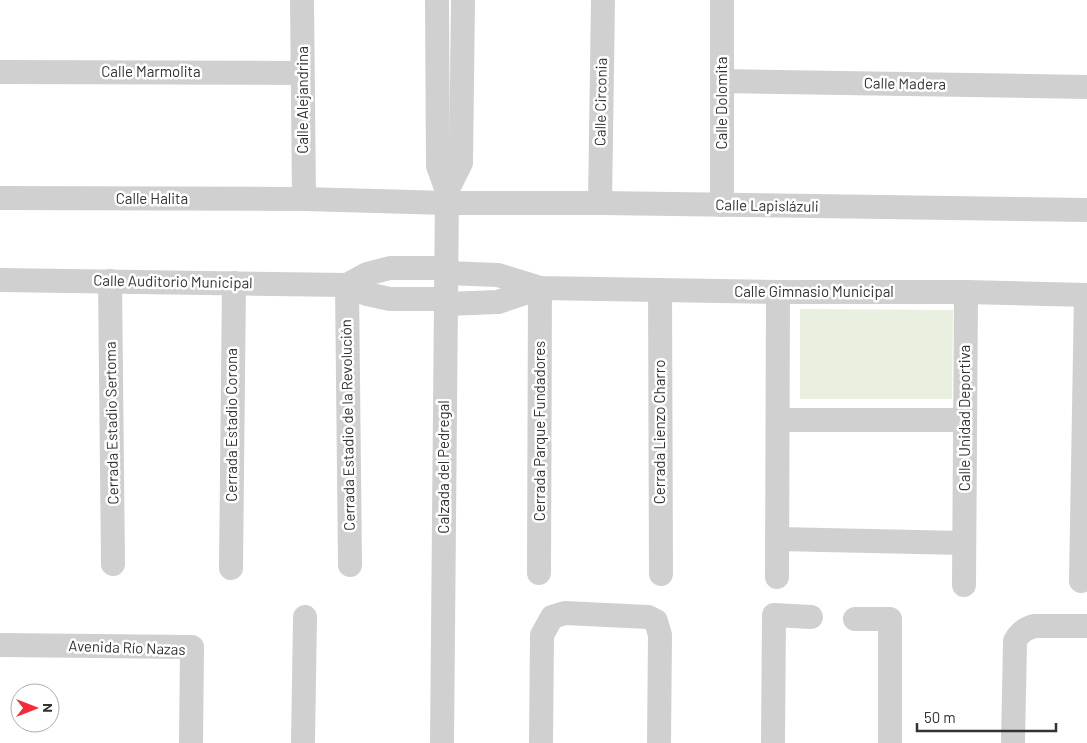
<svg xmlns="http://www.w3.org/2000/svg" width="1087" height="743" font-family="Barlow,sans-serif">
	<rect width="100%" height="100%" fill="#fff"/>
	<path fill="#e9f0e0" d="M800 309 953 310 952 399H800Z"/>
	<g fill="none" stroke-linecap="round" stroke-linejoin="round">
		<g stroke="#d0d0d0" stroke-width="24">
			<path d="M302 0 304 199"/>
			<path d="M437 0 438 166 447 191 442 743"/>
			<path d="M0 72 302 73"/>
			<path d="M722 81 1087 87"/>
			<path d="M447 191 461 163 463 0"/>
			<path d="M0 198 304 199 447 203H600L1087 210"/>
			<path d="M600 203 603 0"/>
			<path d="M722 205V0"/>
			<path d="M446 273 498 275 540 288 778 292H966L1087 295"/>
			<path d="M0 280 347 285 367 294 390 299H446"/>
			<path d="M110 281 113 564"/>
			<path d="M347 285 350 565"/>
			<path d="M347 285 367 274 390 268H446"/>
			<path d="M660 290 661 574"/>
			<path d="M446 304 498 302 540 288"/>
			<path d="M778 420H965"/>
			<path d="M777 539 964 543"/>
			<path d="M231 568 234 283"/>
			<path d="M539 573 540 288"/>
			<path d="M777 577 778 292"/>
			<path d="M1081 581 1086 295"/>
			<path d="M964 585 966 292"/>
			<path d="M855 619H890V743"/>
			<path d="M0 645 192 647 191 743"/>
			<path d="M303 743 305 617"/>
			<path d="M541 743 542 635 552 617 565 613 648 617 656 621 660 635 659 743"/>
			<path d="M773 743 774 615 811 617"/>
			<path d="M1013 743 1015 641C1020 632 1025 629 1034 626H1087"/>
		</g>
	</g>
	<g text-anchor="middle" stroke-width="5" stroke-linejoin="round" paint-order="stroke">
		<g font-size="15" fill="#333" stroke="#fff">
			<text x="151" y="77">Calle Marmolita</text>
			<text transform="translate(905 84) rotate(1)" y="5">Calle Madera</text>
			<text transform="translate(303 100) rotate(-90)" y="5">Calle Alejandrina</text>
			<text transform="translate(601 102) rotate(-89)" y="5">Calle Circonia</text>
			<text transform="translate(722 103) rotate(-90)" y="5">Calle Dolomita</text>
			<text x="152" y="204">Calle Halita</text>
			<text transform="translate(767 206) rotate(1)" y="5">Calle Lapislázuli</text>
			<text transform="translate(173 282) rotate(1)" y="5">Calle Auditorio Municipal</text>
			<text x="814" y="297">Calle Gimnasio Municipal</text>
			<text transform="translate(965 418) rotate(-90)" y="5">Calle Unidad Deportiva</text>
			<text transform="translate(112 423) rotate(-91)" y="5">Cerrada Estadio Sertoma</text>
			<text transform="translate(232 425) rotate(-90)" y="5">Cerrada Estadio Corona</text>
			<text transform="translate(348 425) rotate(-91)" y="5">Cerrada Estadio de la Revolución</text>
			<text transform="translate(540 431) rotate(-90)" y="5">Cerrada Parque Fundadores</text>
			<text transform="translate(660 432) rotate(-90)" y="5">Cerrada Lienzo Charro</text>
			<text transform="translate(444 467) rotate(-90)" y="5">Calzada del Pedregal</text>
			<text transform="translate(127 648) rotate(2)" y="5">Avenida Río Nazas</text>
		</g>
	</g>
	<g transform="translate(35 708) rotate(90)"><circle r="24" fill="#ffffff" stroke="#adadad"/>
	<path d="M0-4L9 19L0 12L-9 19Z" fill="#f72838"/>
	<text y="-8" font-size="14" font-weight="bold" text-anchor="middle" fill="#333333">N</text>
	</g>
	<path d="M917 723v8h139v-8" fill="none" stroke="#333333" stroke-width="2.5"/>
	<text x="924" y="723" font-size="15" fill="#333333" stroke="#ffffff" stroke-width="4" paint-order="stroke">50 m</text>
</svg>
